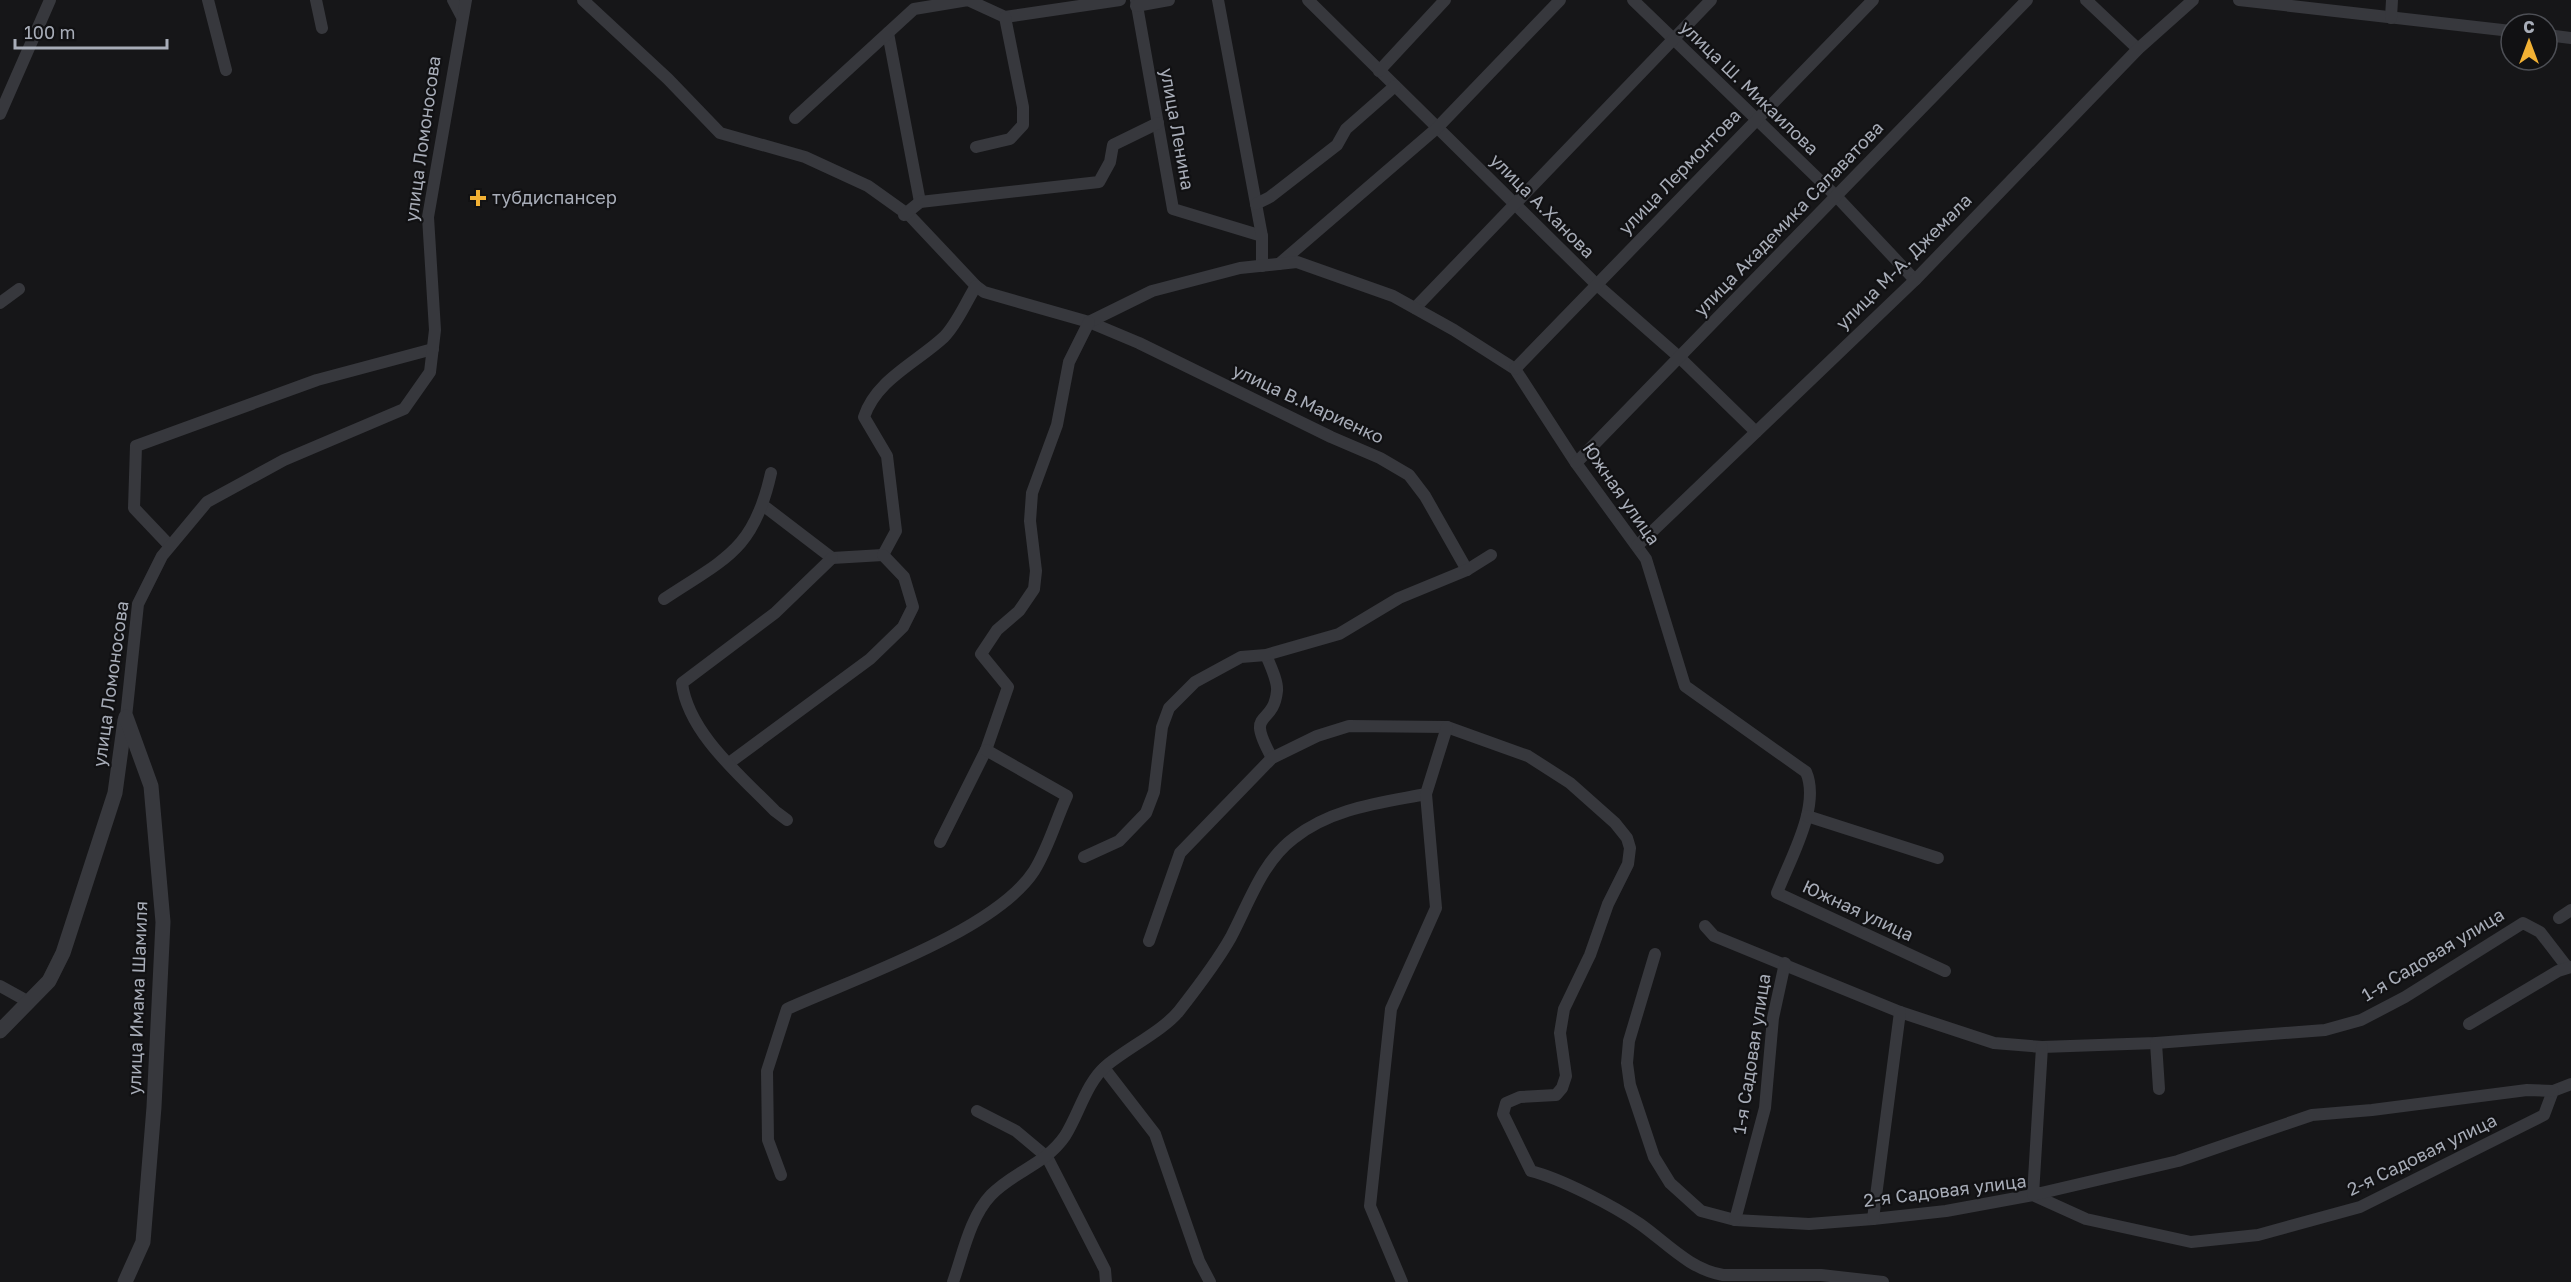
<svg xmlns="http://www.w3.org/2000/svg" width="2571" height="1282" font-family="'Golos Text',sans-serif">
	<rect width="100%" height="100%" fill="#161618"/>
	<g fill="none" stroke-linecap="round" stroke-linejoin="round">
		<g stroke="#37383d" stroke-width="12">
			<path d="M208 0 226 70"/>
			<path d="M316 0 322 28"/>
			<path d="M453 0 462 17"/>
			<path d="M583 0 668 79 720 133 805 157 868 186 910 216 976 286 984 292 1089 322 1139 343 1331 437 1380 458 1409 475 1425 496 1467 570"/>
			<path d="M1136 0 1173 209 1262 236"/>
			<path d="M1218 0 1262 236V266"/>
			<path d="M1308 0 1596 284 1679 357 1756 432"/>
			<path d="M1633 0 1836 196 1915 280"/>
			<path d="M2086 0 2138 49"/>
			<path d="M2239 0 2511 31"/>
			<path d="M1136 6 1169 0"/>
			<path d="M2391 18 2392 0"/>
			<path d="M888 33 920 202"/>
			<path d="M2547 35 2571 38"/>
			<path d="M1379 71 1445 0"/>
			<path d="M0 114 50 0"/>
			<path d="M795 118 914 9 968 0 1005 17 1120 0"/>
			<path d="M976 147 1010 139 1023 125V107L1005 17"/>
			<path d="M1256 204 1270 197 1337 145 1346 129 1395 86"/>
			<path d="M904 215 920 202 1099 182 1110 162 1113 145 1158 123"/>
			<path d="M1279 264 1437 128 1560 0"/>
			<path d="M0 303 19 289"/>
			<path d="M1415 308 1711 0"/>
			<path d="M1089 322 1152 291 1240 268 1297 262 1393 296 1454 330 1515 369 1576 463 1646 559 1685 686 1806 772C1821 806 1790 859 1777 893L1945 971"/>
			<path d="M1515 369 1873 0"/>
			<path d="M1576 463 2027 0"/>
			<path d="M764 506 832 558 883 555"/>
			<path d="M170 546 134 508 136 446 317 380 433 349"/>
			<path d="M1637 546 1915 280 2138 49 2193 0"/>
			<path d="M883 555 896 531 887 456 864 417C876 380 916 363 944 337 957 324 966 302 976 286"/>
			<path d="M664 599C726 558 754 550 771 473"/>
			<path d="M1266 655C1270 665 1278 681 1277 691 1273 729 1244 707 1272 758"/>
			<path d="M126 717 138 604 162 556 207 502 284 460 404 409 430 372 435 330 428 217 466 0"/>
			<path d="M729 763 870 659 903 627 913 607 904 577 883 555"/>
			<path d="M1807 816 1938 858"/>
			<path d="M787 820 775 811C742 777 688 733 682 683L775 613 832 558"/>
			<path d="M940 842 986 750 1008 687 981 654 997 630 1019 611 1034 589 1036 571 1030 521 1032 493 1057 425 1069 362 1089 322"/>
			<path d="M1084 857 1119 841 1146 813 1154 792 1162 727 1169 708 1195 682 1241 657 1266 655 1339 634 1399 598 1467 570 1491 555"/>
			<path d="M2559 918 2571 910"/>
			<path d="M1705 926 1714 936 1900 1012 1994 1043 2042 1047 2156 1043 2325 1030 2361 1020 2405 997 2523 923 2540 932 2567 967"/>
			<path d="M1149 941 1180 853 1272 758 1317 736 1349 726 1447 727 1528 756 1570 783 1615 823 1627 838 1630 848 1628 864 1608 904 1590 955 1564 1009 1560 1033 1566 1076 1562 1088 1556 1095 1520 1097 1506 1103 1503 1114 1531 1171C1562 1179 1614 1206 1640 1224 1667 1243 1689 1269 1723 1275H1821L1883 1282"/>
			<path d="M1655 954 1629 1041 1627 1063 1630 1085 1654 1157 1670 1183 1701 1211 1735 1220 1809 1224 1873 1219 1946 1211 2033 1195 2086 1219 2191 1242 2258 1235 2360 1207 2544 1115 2553 1091 2571 1084"/>
			<path d="M0 986 29 1002"/>
			<path d="M2469 1024 2558 971 2571 967"/>
			<path d="M2156 1043 2159 1089"/>
			<path d="M2042 1047 2033 1195 2178 1161 2312 1115 2372 1110 2527 1090 2553 1091"/>
			<path d="M1104 1068 1155 1134 1199 1261 1210 1282"/>
			<path d="M977 1111 1016 1131 1047 1157 1105 1270 1106 1282"/>
			<path d="M781 1175 768 1140 767 1071 787 1009C853 979 995 931 1034 871 1048 849 1056 820 1067 796L986 750"/>
			<path d="M1873 1219 1900 1012"/>
			<path d="M1735 1220 1765 1108 1773 1018 1785 963"/>
			<path d="M953 1282C963 1254 970 1217 991 1195 1014 1171 1045 1165 1065 1136 1079 1114 1086 1083 1106 1066 1126 1049 1164 1030 1179 1011 1197 988 1217 962 1231 937 1249 903 1262 862 1294 838 1332 808 1380 803 1426 794L1447 727"/>
			<path d="M1402 1282 1370 1206 1391 1009 1436 908 1426 794"/>
		</g>
		<g stroke="#37383d" stroke-width="15">
			<path d="M0 1031 49 981 63 953 115 793 125 720"/>
			<path d="M125 1282 143 1242 154 1107 163 922 151 786 126 717"/>
		</g>
	</g>
	<path fill="#f2b134" stroke="#111113" stroke-width="2" d="M475 189h6v6h6v6h-6v6h-6v-6h-6v-6h6z"/>
	<g text-anchor="middle" stroke-width="4.5" stroke-linejoin="round" paint-order="stroke">
		<g font-size="18" fill="#a8adb8" stroke="#111113">
			<text transform="translate(1749 88) rotate(44)" y="6">улица Ш. Микаилова</text>
			<text transform="translate(1177 129) rotate(80)" y="6">улица Ленина</text>
			<text transform="translate(423 139) rotate(-82)" y="6">улица Ломоносова</text>
			<text transform="translate(1680 172) rotate(-46)" y="6">улица Лермонтова</text>
			<text transform="translate(1542 206) rotate(45)" y="6">улица А.Ханова</text>
			<text transform="translate(1789 219) rotate(-46)" y="6">улица Академика Салаватова</text>
			<text transform="translate(1904 262) rotate(-45)" y="6">улица М-А. Джемала</text>
			<text transform="translate(1308 404) rotate(25)" y="6">улица В.Мариенко</text>
			<text transform="translate(1621 494) rotate(55)" y="6">Южная улица</text>
			<text transform="translate(111 684) rotate(-82)" y="6">улица Ломоносова</text>
			<text transform="translate(1858 911) rotate(25)" y="6">Южная улица</text>
			<text transform="translate(2433 955) rotate(-31)" y="6">1-я Садовая улица</text>
			<text transform="translate(138 998) rotate(-88)" y="6">улица Имама Шамиля</text>
			<text transform="translate(1752 1054) rotate(-81)" y="6">1-я Садовая улица</text>
			<text transform="translate(2422 1155) rotate(-26)" y="6">2-я Садовая улица</text>
			<text transform="translate(1945 1191) rotate(-7)" y="6">2-я Садовая улица</text>
		</g>
		<g font-size="18" fill="#a8adb8" stroke="#111113" text-anchor="start">
			<text x="492" y="204">тубдиспансер</text>
		</g>
	</g>
	<g transform="translate(2529 42)"><circle r="28" fill="#111113" stroke="#4d4f55" stroke-width="1.5"/>
	<path d="M0-4.5L10 22L0 15L-10 22Z" fill="#f2b134"/>
	<text y="-9" font-size="16" font-weight="bold" text-anchor="middle" fill="#a8adb8">С</text>
	</g>
	<path d="M15 39v9h152v-9" fill="none" stroke="#a8adb8" stroke-width="3"/>
	<text x="24" y="39" font-size="18" fill="#a8adb8" stroke="#111113" stroke-width="4.5" paint-order="stroke">100 m</text>
</svg>
